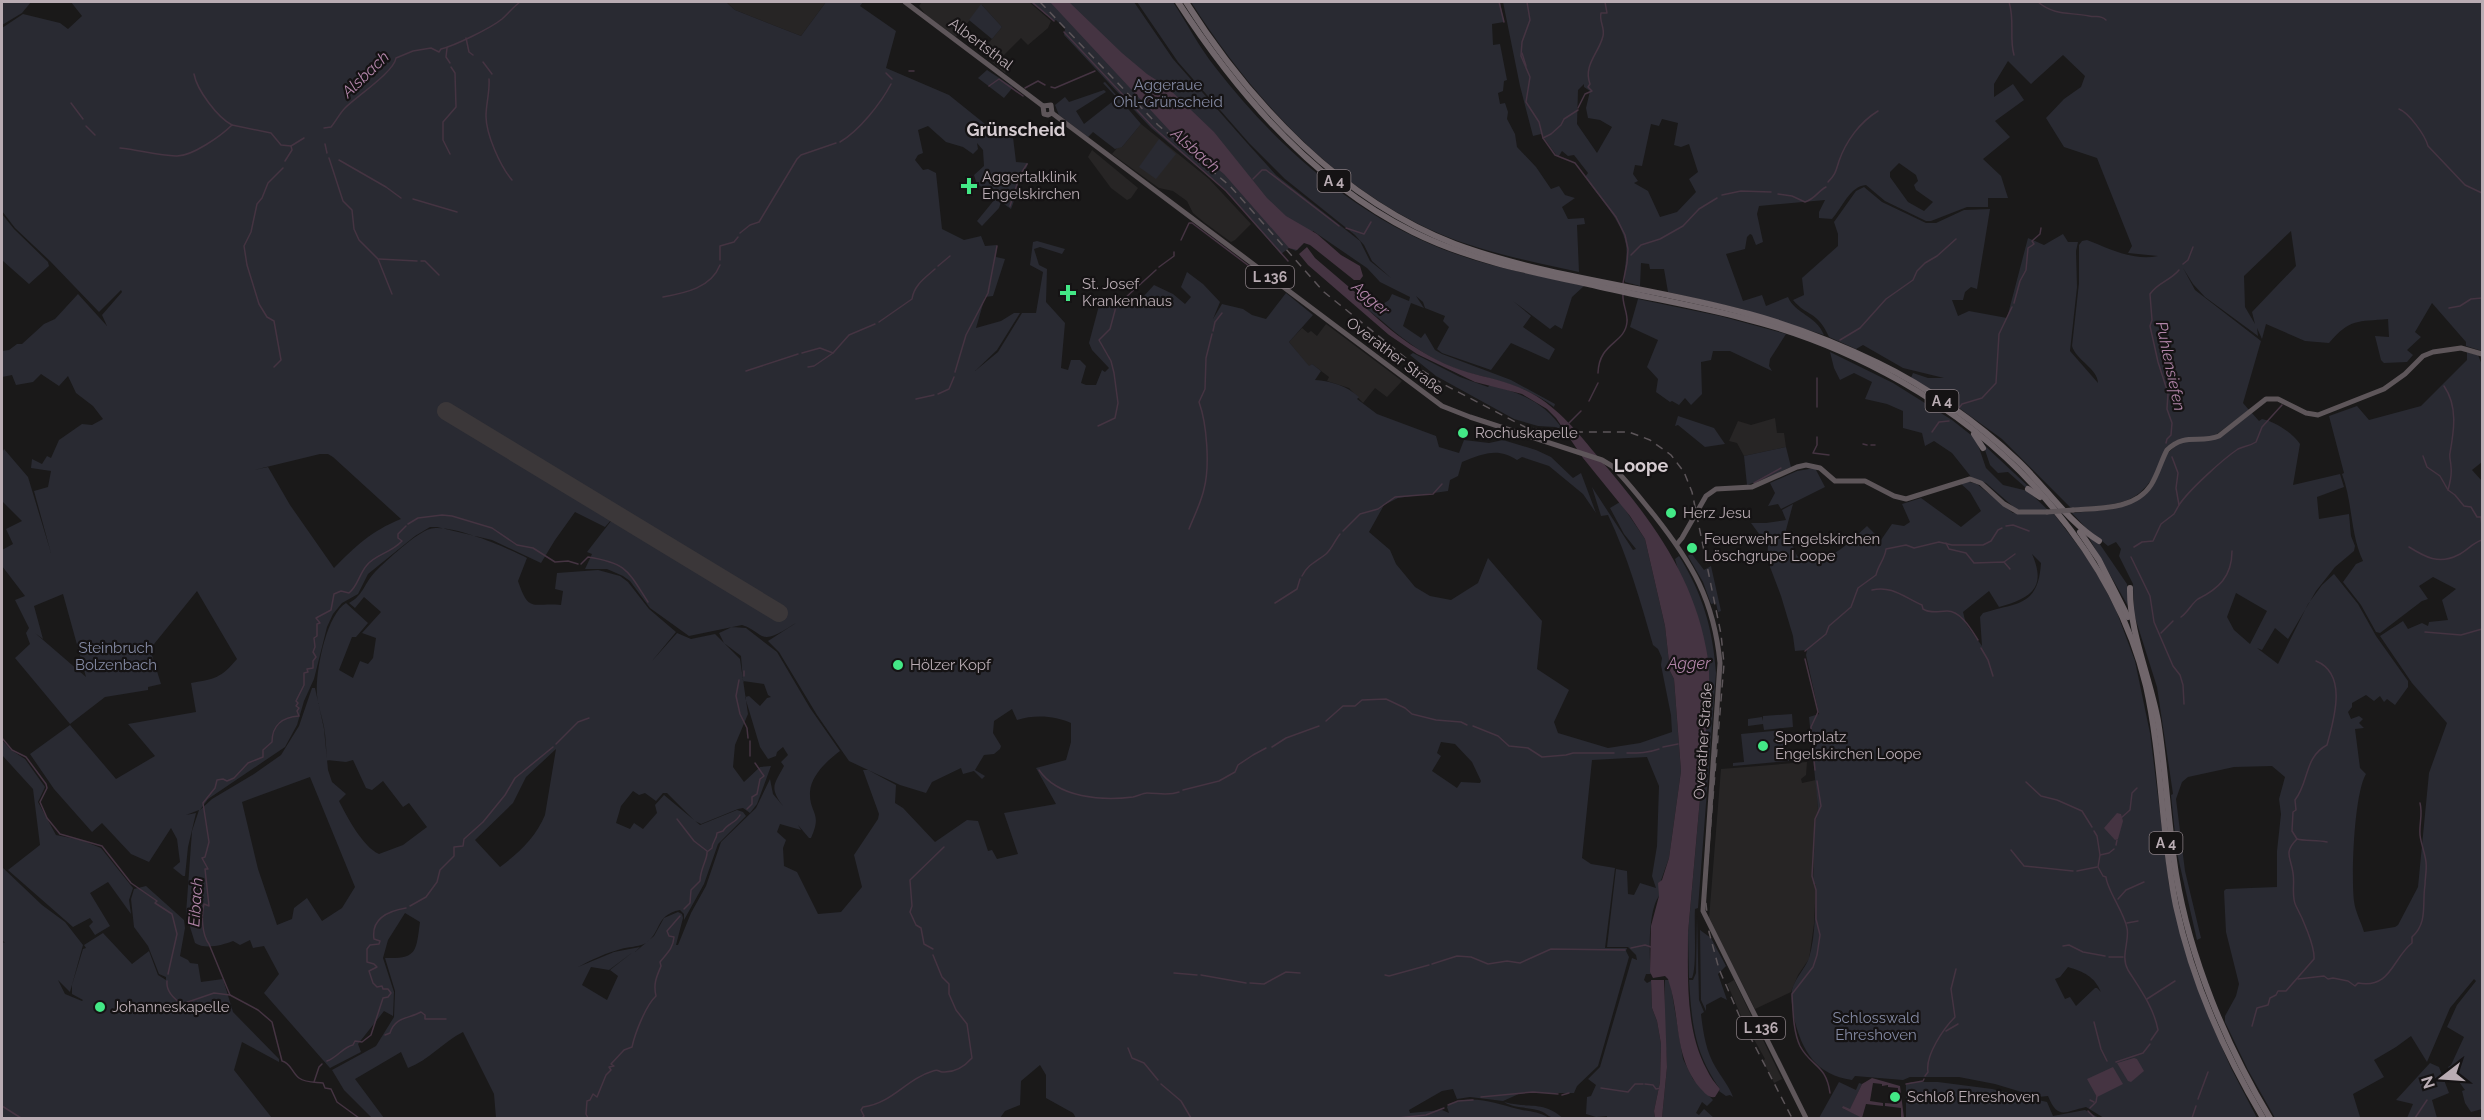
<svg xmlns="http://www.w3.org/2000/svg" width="2484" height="1120" font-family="Raleway,sans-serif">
	<rect width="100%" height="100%" fill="#1a1919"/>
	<g fill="#272525">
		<path d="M726 2H826L801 36 735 10Z"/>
		<path d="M922 2H1029L1051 21 1048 28 1028 45 1021 38 1002 57 1012 65 1005 73 981 52 1002 27 982 5 956 37 926 15 919 6Z"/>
		<path d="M1141 124 1209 179 1251 224 1235 240 1231 242 1205 223 1193 213 1187 201 1173 191 1159 188 1112 154 1118 147H1122Z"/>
		<path d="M1092 150 1138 188 1131 198 1127 200 1111 188 1088 157Z"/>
		<path d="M1326 324 1402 381 1387 397 1375 388 1363 403 1349 388 1327 381 1329 377 1312 364 1309 367 1289 342 1302 328 1308 333 1311 331 1317 336Z"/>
		<path d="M1775 418 1777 433H1784L1786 447 1744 456 1737 443 1729 441 1738 421 1751 425Z"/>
		<path d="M1807 762 1806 775 1801 779 1802 783 1816 780 1818 808 1814 859 1813 883 1816 884 1814 924 1809 959 1798 975 1791 992 1755 1009 1709 919 1721 769Z"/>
		<path d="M1734 980 1782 1079 1774 1083 1763 1061 1765 1059 1742 1018 1729 988 1727 984Z"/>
	</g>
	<g fill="#292a32" fill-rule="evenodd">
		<path d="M2 2H31L22 13 2 25Z"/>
		<path d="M71 2H726L735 10 801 36 826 2H863L860 6 896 31 886 68 949 95 985 124 1006 130 1013 137 1016 162 1028 163C1027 169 1023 171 1021 176 1016 186 1016 198 1011 209L1001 202 999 208 982 226 977 221 995 199 979 185 978 188 974 175 984 166 983 150 977 143 978 149 973 154 963 147 946 142 928 126 918 130 923 153 918 155 915 160 923 170 928 169 936 173 942 229 964 240 981 236 985 246 997 245 996 257 1005 259 993 296 985 297 976 328 1001 321 1014 313H1020L997 350 975 371 998 352 1022 313H1036L1043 272 1030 265 1033 242 1037 241 1065 249 1062 254 1040 247 1034 249 1039 265 1047 269 1046 302 1065 323 1061 368 1068 370 1071 360H1080L1086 366 1081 383 1086 385H1096L1102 370 1105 372 1109 368 1092 350 1089 343 1101 298 1143 297 1154 285 1173 294 1185 304 1191 297 1181 287 1187 272 1203 284 1220 302 1213 319 1222 304 1243 309 1252 315 1266 319 1286 293 1313 315 1289 342 1309 366 1312 364 1321 371 1315 380C1331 381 1347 386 1359 397L1357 399 1377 414 1436 436 1439 447 1459 453 1464 440 1489 443 1503 440 1536 450 1551 457 1573 478 1581 473 1596 513 1583 494 1549 466 1522 457 1517 460C1498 447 1482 454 1462 462L1458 476 1450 480 1448 491 1398 498 1384 505 1369 532 1390 550 1396 564 1415 587 1430 596 1451 600 1478 583 1488 558 1542 621 1537 669 1569 690 1554 722 1558 733 1608 748 1640 743 1672 732 1671 715 1661 665 1662 658 1658 649 1653 645C1640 600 1628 557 1608 515L1601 516 1592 487 1633 550 1636 549 1624 534 1610 508 1620 502 1645 539 1665 626 1670 671 1674 679 1681 771 1669 858 1659 886V896C1648 911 1649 955 1651 974H1646L1644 980 1647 983 1651 981 1652 1008 1657 1021 1661 1044 1660 1082 1654 1111 1655 1118H1607V1116L1596 1117 1586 1114 1587 1097 1591 1096 1596 1085 1588 1079 1600 1067 1632 958 1637 960 1636 955 1628 947H1607L1616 869 1627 871 1628 894 1634 895 1640 883 1656 888 1652 876 1657 846 1659 786 1647 757 1592 760 1582 858 1591 864 1615 868 1605 948H1627L1626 951 1629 957 1598 1066 1577 1086 1574 1093H1521L1503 1101 1470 1097 1457 1099 1453 1089 1442 1091 1409 1110 1410 1113 1442 1110 1449 1113 1447 1107 1449 1104C1473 1094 1494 1103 1518 1109 1530 1112 1538 1111 1549 1118H1076L1073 1113 1046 1098V1075L1040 1065 1021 1081 1020 1105 1005 1111 1000 1118H496L494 1094 463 1032C443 1042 429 1060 408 1068L401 1052 355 1079 384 1118H372L344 1090 332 1070 376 1046 394 1017 395 991 385 958C417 959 416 952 420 922L405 913 388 940 383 958 394 992 393 1016 384 1011 358 1044 361 1052 330 1068 264 993 279 974 264 946 253 948 250 940 240 945 233 941C223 945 205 950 195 943L186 914 192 831 199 810 186 815 196 813 188 847 185 876H183L173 868 180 862 177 839 171 828 149 862 131 854 102 823 92 832 54 789 30 754 70 725 116 779 155 756 128 724 196 712 191 683C215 679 221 678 237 659L197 591 150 649 161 684 148 687V690L105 697 70 724 15 658 30 644 26 633 29 628 15 600 25 596 2 566V550L13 544 6 529 22 521 2 501V453L4 449 28 477 51 553 34 491 48 487 51 471 31 468 32 459 42 464 47 456 51 458 59 440 82 424 92 425 103 419 93 406 76 393 68 376 59 386 41 374 33 382 16 385 12 375 2 377V351L9 350 17 344H22L44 324 55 319 78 294 107 326 102 315 122 292 121 290 99 312 50 261 15 228 2 211V28L23 14 60 23 68 29 82 16ZM320 454H328L333 457 401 519C371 531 356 546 334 568L290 505 268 467 254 470ZM575 512 605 527 618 512 587 552 592 554 585 569H607L623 576 630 581 650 608 689 636 742 625C749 627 754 631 760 635 771 642 786 628 796 623L768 641 779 652 817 715 849 761 900 785 926 793 932 782 961 768 963 774 974 771 982 779 985 776 975 770 984 755 994 754 1000 749 1001 746 993 733 994 721 1012 709 1017 720C1035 714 1056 716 1071 723V742L1066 760 1036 768 1056 804 1004 813 1018 854 997 859 992 850 988 851 978 821 967 820 935 842 903 808 895 803 896 785 868 770H863L879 814 878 819 854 855 862 887 841 912 818 914 797 872 784 866 783 848 786 840 777 832 780 824 801 830 798 825 809 838H811C823 812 809 814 810 792 811 775 828 760 840 751L810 708 777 652 746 628 732 627 719 633 724 643 741 656 743 681 764 684 768 695 771 697 767 698 760 706 749 696 745 697 760 747 768 759 776 756 777 752 783 747 788 755 781 762 784 766C774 785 769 787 783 806L773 794 770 779 756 808 721 842 706 886 691 913 678 945H676L683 918 682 914 678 912 664 918 654 936 635 952 640 947 614 952 578 967C591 960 606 953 621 949 628 947 637 947 644 944 662 934 654 915 680 910L684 914V920L704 884 718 844 746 816 743 812 737 810 700 825 664 795 655 805 657 813 643 829 634 823 630 829 616 823 621 806 633 791 639 795 645 793 656 801 663 793H667L695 821 701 824 738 809 743 808 750 813 757 804 771 766 760 767 744 782 733 767 735 745 748 714 740 659 715 634 691 639 677 633 652 661 676 632 649 609 628 582 620 576 598 570 557 573 555 589 563 591 561 605C533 602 529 614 518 581L527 558C508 548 450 523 430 529 417 532 386 561 375 572 365 582 363 596 349 603L355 608 364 597 381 612 362 633 376 638 373 658 368 664 360 661 353 678 339 670 352 637H356L368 623 346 603C326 615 315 673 317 695 318 705 322 716 324 727 326 738 326 749 327 760L346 762 353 760 366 788 372 790 383 781 403 807 409 803 427 827 403 845 379 854C363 847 347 817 339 801L346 794 332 782 328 770 324 729 315 688H312L299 726 281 755 254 774 212 799 200 810 208 799 285 747 297 725 304 701 314 679 327 627 333 614 342 603 358 594 368 574 415 536 430 527H437L492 540 541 563 555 540ZM63 594 86 677 35 633 43 639 34 606ZM1441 742 1455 744 1472 762 1481 781 1480 783 1461 782 1457 788 1432 771 1441 756 1437 753ZM556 749 545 815C536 837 519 853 500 867L475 840 513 803 526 777ZM310 777 355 887 342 908 322 921 307 898 294 908 292 919 277 925 258 869 242 802ZM633 952 610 970 618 976 607 1000 582 985 591 967 609 970Z"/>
		<path d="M1030 2H1134L1173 59 1247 143 1276 175 1360 241 1370 261 1391 278 1372 261 1364 245 1355 235 1285 179 1249 143 1178 62 1137 2H1173C1187 23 1199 47 1215 67 1277 147 1359 220 1456 254 1497 269 1542 276 1584 286L1572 297 1562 329 1555 325 1550 329 1513 301 1531 316 1523 327 1555 349 1549 360 1511 343 1491 370 1442 353 1437 349 1449 327 1443 321 1445 316 1425 308 1423 302 1416 296 1424 308 1411 303 1403 326 1421 338 1425 333 1435 350 1442 354 1511 380 1555 404 1554 407C1530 388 1498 380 1469 373 1436 364 1407 343 1382 321 1373 313 1360 307 1360 293H1371V302L1383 304 1389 300 1392 294 1409 301 1410 297 1380 282 1367 268 1313 231 1296 251 1289 248 1281 254 1225 190 1151 128 1064 35 1065 29 1056 20 1054 21Z"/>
		<path d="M1191 2H1500L1504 22 1492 24 1493 45 1500 44 1507 80 1504 81 1503 91 1498 93 1500 104 1505 103 1508 112 1507 119 1515 134 1517 147 1536 167 1551 189 1559 186 1565 195 1575 198 1562 207 1568 219 1584 218 1585 224 1577 225 1579 272C1529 261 1476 251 1429 229 1328 182 1250 94 1191 2Z"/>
		<path d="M1503 2H2482V351L2466 346V342L2432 303 2415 332 2421 337 2407 350 2413 355 2407 362 2384 363 2381 360 2375 336 2389 337 2388 319C2358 322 2350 318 2329 343L2305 341 2266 324 2262 339 2257 328 2258 336 2205 297 2193 284 2183 268 2195 290 2261 341 2243 403 2249 410 2213 437 2175 441C2140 501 2141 504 2071 508L2002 439 1955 405 1911 378 1913 373 1928 378H1944L1903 368 1863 345 1856 349 1829 337C1817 310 1807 317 1793 300L1804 295 1802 278 1838 246V234L1834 222 1856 191 1864 187 1882 202 1926 223H1936L1964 210 1990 209 1977 289 1971 287 1965 292 1963 300H1952L1958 316 1969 311 2007 318 2028 238 2044 245 2063 234 2068 242H2078L2076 251 2077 287 2070 351 2098 383C2098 369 2076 360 2072 346L2079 283V245L2082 241 2087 240C2110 249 2133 261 2158 256L2128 253 2132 246 2097 158 2064 147 2046 118 2064 99 2081 87 2085 76 2063 55 2031 84 2008 61 1994 84V97L2013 84 2024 100 1995 121 2010 137 1983 159 2001 176 2008 198H1988V207H1967L1931 221H1926L1885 201 1866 185C1850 186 1842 208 1832 219L1819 218V212L1825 200 1759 206 1757 214 1763 242 1756 245 1752 235 1750 234 1747 237 1745 249 1726 254 1743 301 1762 295 1766 306 1788 297C1795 314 1816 315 1824 335L1742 309 1668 292 1664 269H1650L1649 264 1641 263 1640 286 1625 282C1623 269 1628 258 1626 245 1622 220 1599 198 1585 177L1588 173 1574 155 1568 156 1562 151 1559 156H1557L1541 134 1533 136 1520 86ZM1584 84V87L1590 91 1586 108 1588 118 1600 120 1612 127 1597 153 1577 124 1578 90ZM1662 119 1678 123 1674 145 1681 147 1689 144 1698 172 1689 179 1696 192 1677 212 1660 217 1648 191 1634 183 1638 181 1633 174 1635 165 1642 166 1651 124 1659 126ZM1899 163 1916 175 1918 181 1914 185 1916 190 1933 202 1924 211 1908 202 1890 177V172ZM2291 231 2296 266 2252 312 2255 324 2245 307 2244 276Z"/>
		<path d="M981 4 1002 27 992 39 969 20Z"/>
		<path d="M987 70 1013 87 1004 98 978 78Z"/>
		<path d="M1105 82 1141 124 1122 147 1115 149 1093 132 1088 137 1059 115 1055 105 1065 97 1069 102 1104 90 1106 92 1076 111 1084 124 1117 98 1103 83Z"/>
		<path d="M1159 139 1176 154 1156 179 1139 167Z"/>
		<path d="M2 214 14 229 48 262 49 266 29 284 3 261 2 262Z"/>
		<path d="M1638 299 1720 316 1786 334 1770 359 1769 366 1772 371 1730 351H1713L1711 360 1701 362 1702 394 1691 405 1685 398 1679 405 1672 401 1670 402 1656 392 1658 379 1647 367 1658 340 1630 327Z"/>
		<path d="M1830 352 1893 383 1952 420 1976 439 1986 468 2003 485 2028 491 2048 510 2025 511 2016 509 1986 483 1972 478 1952 453 1934 441 1925 446 1922 433 1903 428V411L1887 404 1865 399 1872 382 1854 373 1840 380 1834 368Z"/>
		<path d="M2467 352 2478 355 2482 365V462L2472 470 2482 481V1109L2471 1112 2465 1103 2462 1091 2465 1090 2448 1067 2451 1065 2464 1037 2447 1027 2457 1005 2476 981 2474 979 2450 1008 2427 1062 2411 1036 2396 1047 2374 1060 2384 1077 2353 1094 2360 1117 2275 1118 2248 1070 2225 1022V1016L2236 996 2239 984 2226 932 2224 891 2226 889 2277 887V851L2281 814 2279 799 2285 777 2272 766 2234 767 2188 777 2182 782 2176 799 2185 871 2201 938 2197 940 2177 853 2171 795 2173 794 2157 687 2134 614 2133 584 2119 556 2121 549 2116 542 2108 546 2086 528 2072 513 2113 509 2143 496 2167 454 2176 445 2185 441H2208L2251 412 2259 421 2262 419C2274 421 2293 433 2300 444L2293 485 2340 474 2344 487 2317 497 2319 519 2349 514 2351 536 2355 546 2354 551 2335 567 2316 591 2288 639 2275 628 2262 650 2257 648 2278 664 2308 604 2322 585 2334 574 2358 604 2376 636 2408 681V687L2395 705 2387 699 2384 702 2380 696 2374 701 2366 695 2352 703V707L2348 712 2351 719 2359 716 2363 719 2359 723 2364 728 2355 729 2360 768 2366 774C2354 794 2351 876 2354 901 2355 911 2361 922 2364 932L2395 927 2398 925 2418 887 2429 773 2447 723 2412 683 2380 636 2403 621 2408 629 2422 623 2428 626 2429 622 2448 620 2442 600 2456 589 2433 577 2419 586 2428 599 2422 601 2380 633 2376 632 2361 605 2343 582 2356 564 2363 561C2350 533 2353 504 2342 474L2344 473 2329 416 2357 406 2369 420 2421 406 2467 360ZM2236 593 2267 611 2250 644 2234 630 2227 617Z"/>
		<path d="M1413 353 1460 377 1488 387 1490 385C1520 392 1546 403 1563 430L1555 427 1538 426 1514 419 1436 376 1410 355Z"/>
		<path d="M1678 416 1714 428 1725 444 1705 447 1678 425 1675 426Z"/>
		<path d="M1983 444 2030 488 2025 487 2008 472 1998 473 1990 465Z"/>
		<path d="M1786 447 1791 467 1764 479 1747 485 1744 456Z"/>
		<path d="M1815 468 1825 487 1781 509 1778 504 1768 506 1775 493 1770 483 1797 471Z"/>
		<path d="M1966 481 1977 484 2013 513 2054 514 2085 555 2101 581 2116 610 2135 661 2150 733 2169 885 2208 1016 2231 1068 2257 1118H2104L2086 1107C2064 1112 2058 1120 2048 1096L2038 1097 1995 1084 1959 1077H1910L1903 1080 1855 1076 1852 1080C1816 1075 1802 1051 1794 1018 1793 1009 1790 999 1792 990 1795 978 1805 969 1809 958 1816 935 1815 907 1816 884H1813L1815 825 1818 808 1809 717 1819 714 1806 655 1807 650 1795 651 1793 636 1781 596 1767 559 1768 546 1751 523H1766L1786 520 1782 510 1793 504 1786 530 1797 556 1803 558 1810 555C1831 565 1852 539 1867 526L1881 540 1892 524 1904 526 1910 522 1902 504 1921 498 1961 527 1981 511 1970 492 1960 483ZM2032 554 2041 563C2038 607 2018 602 1983 613L1980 617 1982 646 1966 624 1963 612 1989 591 1999 607C2031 598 2047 588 2032 554ZM2068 967C2084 972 2094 976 2101 992L2097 988H2095L2076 1006 2070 997 2065 999 2055 979 2060 977Z"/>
		<path d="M2089 538 2099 543 2127 584 2128 606Z"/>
		<path d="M1691 553 1704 570 1711 566 1721 611 1718 612 1716 603 1711 604 1703 582 1688 556Z"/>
		<path d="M1679 556C1703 594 1713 630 1716 673L1698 908 1695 909C1694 925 1697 967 1692 978H1689L1688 933 1708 709 1709 678 1675 559Z"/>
		<path d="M1792 714 1793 727 1764 730 1763 724 1748 726V719L1762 717 1763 721V716Z"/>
		<path d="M1782 730 1784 758H1789V761L1733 766V763L1744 762 1741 734Z"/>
		<path d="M2 740 11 750 25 759 45 787 38 802 56 835 81 840 101 848 133 888 129 900 131 914 108 882 90 893 110 926 95 935 89 926 93 922 90 918 73 927 8 870 40 845 33 789 2 755Z"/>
		<path d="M2 867 42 905 65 922 83 945 70 992 58 980 65 994 82 1001 83 1000 72 994V985L83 949 86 948 84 945 103 933 132 964 149 951 158 975 166 980V977L159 974 148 946 134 927 131 899 134 889 146 886 184 920 185 928 180 956 188 960 190 963 198 964 201 982 223 979 233 1012 279 1059V1062L242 1042 234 1070 272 1118H2V942L5 943 2 940Z"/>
		<path d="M1697 916 1699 1000 1704 1012 1701 1014C1703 1032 1706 1052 1716 1068 1722 1078 1729 1086 1733 1097L1730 1095 1726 1096 1719 1091 1720 1089C1694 1052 1692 1024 1689 980H1693L1696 973Z"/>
		<path d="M1700 930 1711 938 1726 966 1718 974 1727 1000 1721 997 1706 1005V1011L1701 1000Z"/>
		<path d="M1665 980H1669L1671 987 1683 1059 1693 1079 1713 1100 1707 1106 1702 1102 1696 1113 1699 1115 1704 1109 1714 1118H1662L1667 1067 1664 1012Z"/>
		<path d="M2430 1063 2439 1067 2449 1093 2432 1100 2437 1118H2407L2413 1104 2396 1100Z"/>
		<path d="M1839 1082 1856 1090 1859 1083 1862 1084 1850 1110 1842 1108 1863 1118H1819Z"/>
		<path d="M1912 1082H1938L1992 1089 2047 1102 2053 1116 2085 1110 2099 1118H1906V1084Z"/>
		<path d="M1504 1102C1530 1109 1542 1100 1563 1118 1545 1119 1550 1113 1537 1110 1525 1107 1514 1108 1504 1102Z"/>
	</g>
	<g fill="#453442">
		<path d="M1050 2H1069L1122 53 1147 74 1167 87 1214 132 1267 198 1286 216 1317 234 1341 255 1360 266 1363 276 1360 280H1354L1310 245 1304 243 1297 250 1289 248 1224 174 1170 131Z"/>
		<path d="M1307 247 1315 258 1356 293 1357 288H1360L1361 303C1390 332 1427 360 1467 372 1488 378 1511 382 1531 393 1560 409 1578 433 1599 458 1651 519 1696 578 1708 659 1710 675 1709 692 1708 709L1688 933C1688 978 1685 1030 1707 1070 1710 1077 1715 1083 1720 1089L1715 1097C1708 1098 1705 1093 1700 1088 1673 1056 1681 1016 1668 979L1665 976 1653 978 1650 972 1651 926 1659 896 1658 883 1662 880 1669 858 1681 771 1674 679 1670 671 1665 626 1645 539 1630 516 1583 458 1556 418 1547 409 1522 394 1475 382 1417 354 1389 335 1308 265 1299 254Z"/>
		<path d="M2117 813 2121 814 2123 821 2118 839 2115 840 2104 828Z"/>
		<path d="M1664 980 1667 1067 1662 1118H1655L1654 1111 1660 1082 1661 1044 1657 1021 1652 1008 1651 980Z"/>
		<path d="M2134 1058 2137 1059 2144 1071 2131 1082 2128 1081 2117 1063Z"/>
		<path d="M2113 1067 2123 1084 2097 1097 2087 1079Z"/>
		<path d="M1872 1078 1900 1086 1904 1118H1901V1108L1885 1106V1103L1897 1104 1898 1088 1888 1087V1085L1882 1086V1084L1873 1083 1870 1101 1883 1103V1106L1866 1104 1862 1118 1842 1108 1843 1106 1850 1109 1862 1084Z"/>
	</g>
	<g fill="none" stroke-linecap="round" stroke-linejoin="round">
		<g stroke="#453442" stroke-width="1.5">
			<path d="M1032 2 1054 21"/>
			<path d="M1499 2 1504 22"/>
			<path d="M1527 2 1530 20 1522 42 1521 56 1530 77 1526 102 1539 122 1543 138 1555 155 1575 163 1616 217 1625 235 1628 249 1627 263 1623 283"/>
			<path d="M2009 2C2015 20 2009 38 2014 55"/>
			<path d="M2038 2C2055 16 2069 12 2089 16 2097 18 2099 14 2106 20"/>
			<path d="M1064 32 1153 127 1226 191 1288 261"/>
			<path d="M466 38 469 52 473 55"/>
			<path d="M447 48 446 57 450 63"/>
			<path d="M1522 53 1526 66"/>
			<path d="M483 62 492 74"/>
			<path d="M909 71H914"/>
			<path d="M886 73 892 79"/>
			<path d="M194 74C197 90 217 117 232 125"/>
			<path d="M489 79C490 91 486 104 486 116 486 134 500 166 512 180"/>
			<path d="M989 86 999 79 1023 96"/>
			<path d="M1051 87 1055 88 1095 71"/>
			<path d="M1025 88 1038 81 1045 85"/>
			<path d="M71 103 83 119"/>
			<path d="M1578 108 1585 94 1592 91 1588 87 1590 84C1583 65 1599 53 1603 36 1605 27 1599 22 1601 13H1607L1605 2"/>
			<path d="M2399 109C2409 113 2425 135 2428 146L2465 185 2482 193"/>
			<path d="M86 126 95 135"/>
			<path d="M324 128 331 127C336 121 340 113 345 108 357 96 394 72 396 58L413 51 431 48 439 52 441 49C454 46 491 28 502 19 509 13 513 7 520 2"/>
			<path d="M1543 138 1551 134 1561 125 1564 119 1578 110"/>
			<path d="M840 142C859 131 881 103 891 84"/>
			<path d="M325 144 327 153"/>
			<path d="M120 148C139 150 157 155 176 156 191 157 221 136 232 125L271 133 281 145 291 146"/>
			<path d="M450 154 443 140V122L456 107 455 73 451 67"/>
			<path d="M329 158 343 201 352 210 354 229 359 240 378 259 392 294"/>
			<path d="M339 160 386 187 401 198"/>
			<path d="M285 161 292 150 291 146 304 138"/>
			<path d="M1253 179 1262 170H1266L1339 226"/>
			<path d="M1828 182C1836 174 1836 170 1839 161 1846 141 1860 122 1878 111"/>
			<path d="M1778 194 1792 196 1805 202C1815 199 1818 191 1826 187"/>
			<path d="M1722 195 1741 191 1771 192"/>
			<path d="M413 199 457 212"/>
			<path d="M1010 206 1020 175 1027 164"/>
			<path d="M1346 228 1364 234 1371 222"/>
			<path d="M740 233 750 225 759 222 797 159 801 155 836 143"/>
			<path d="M1181 240 1189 223H1192L1249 266 1254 274 1263 277"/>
			<path d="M1631 255 1641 245 1660 239 1683 226 1699 209 1717 198"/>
			<path d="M379 259 417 261"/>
			<path d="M720 260V246L734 242 738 237"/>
			<path d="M421 261H425L439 275"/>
			<path d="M2183 264 2188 260 2193 247"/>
			<path d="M938 266 950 256"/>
			<path d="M1159 267 1174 256V252"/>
			<path d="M663 297C685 293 711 288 720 265"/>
			<path d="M2014 303 2020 281 2026 270 2028 248 2034 244 2032 241 2040 234 2041 228"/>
			<path d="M2449 308 2460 306 2471 299 2482 298"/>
			<path d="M879 322 912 299C914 285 925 278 935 269"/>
			<path d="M1213 331 1215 322 1222 313"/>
			<path d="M1840 340 1860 328 1886 299 1913 280 1917 271 1925 263 1937 256 1956 239"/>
			<path d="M802 353 820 348 833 353 849 335 875 324"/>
			<path d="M274 367 281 360 274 321 267 317 259 304 247 265 244 246 251 232 257 204 262 198 268 183 283 168"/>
			<path d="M808 367 814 366 833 353"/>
			<path d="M746 371 798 354"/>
			<path d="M955 372 966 335 988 293 997 246"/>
			<path d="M1598 373C1599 342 1625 344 1627 322 1628 313 1622 304 1623 294"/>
			<path d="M1817 378V407"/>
			<path d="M2444 386C2458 406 2454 431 2450 453 2449 457 2451 462 2451 467 2452 474 2450 483 2448 490L2455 495 2464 506 2471 507 2477 517H2481L2482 526"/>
			<path d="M938 394 949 389 954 377"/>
			<path d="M916 399 934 395"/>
			<path d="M1589 401 1598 383"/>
			<path d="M1959 408 1962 404 1982 398 1996 383 1999 334 2012 307"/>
			<path d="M1569 423 1581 411"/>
			<path d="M1098 426 1115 418 1118 403 1114 373 1111 361 1099 340 1110 329 1117 303 1125 298 1156 270"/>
			<path d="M1932 432 1939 422 1949 421"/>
			<path d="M1817 437V445L1813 453 1829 455"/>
			<path d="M2166 443 2167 439 2171 435 2172 423 2167 409 2168 393 2158 362 2150 326 2152 320 2150 294C2158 282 2170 281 2179 270"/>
			<path d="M1863 444 1867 445"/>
			<path d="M1871 445H1875"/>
			<path d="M2423 456 2427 467 2440 476 2448 490"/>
			<path d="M1754 483 1781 468"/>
			<path d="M2179 505C2189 490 2223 459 2238 449 2244 446 2250 446 2256 442L2262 427 2282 405"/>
			<path d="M408 524 418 518 442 515 452 516 492 528 517 545 533 548 555 562 568 561 578 564"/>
			<path d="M2006 526 2013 525 2029 531"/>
			<path d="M1189 529C1194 516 1201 503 1204 489 1210 466 1207 424 1199 402L1205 389 1206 358 1212 334"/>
			<path d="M1343 531 1360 514 1378 509 1395 497 1433 494 1442 484"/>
			<path d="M1946 543 1949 549 1966 553 1974 563 2004 562 2010 569"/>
			<path d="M2134 547 2142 542 2153 541 2161 524 2174 514 2179 505 2176 488 2178 473 2172 457"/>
			<path d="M2409 547C2425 557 2439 565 2458 555 2467 551 2472 543 2482 540"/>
			<path d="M2131 557 2150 596 2154 622 2173 666 2180 675 2183 685 2184 704"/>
			<path d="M2004 562 2015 554"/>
			<path d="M581 564 588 557C627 563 628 571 648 602"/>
			<path d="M1302 576C1308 564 1316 562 1326 554 1332 549 1335 540 1340 534"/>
			<path d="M1872 590C1892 585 1905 598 1922 605L1923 609C1931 614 1939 611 1947 611 1961 611 1971 629 1978 640"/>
			<path d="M1275 603 1297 589 1300 579"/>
			<path d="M2181 617C2188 612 2192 603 2198 599 2218 589 2232 577 2232 551"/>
			<path d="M2425 632 2461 635 2482 629"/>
			<path d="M2161 633 2173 621"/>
			<path d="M1981 648 1988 660 1993 676"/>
			<path d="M1805 651 1826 634 1829 626 1851 607 1858 588 1876 575C1878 565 1885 559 1886 549L1906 545 1914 548 1939 542 1952 545H1983L1991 541 1998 530 2002 528"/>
			<path d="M1805 659 1818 712 1811 727 1815 770"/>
			<path d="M744 671V676"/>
			<path d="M739 680 736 696 740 714 747 728 748 738"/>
			<path d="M1326 721 1343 706H1355L1362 700 1386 699 1405 708 1412 714 1436 720 1461 722 1467 725"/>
			<path d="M1473 726 1498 736 1509 746 1528 748 1542 757 1566 755 1573 753H1614"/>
			<path d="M2 738 12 750 26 757 46 784 47 788 40 802 47 818 60 834 102 846 131 883 157 901 155 903 172 914 177 934 168 974"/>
			<path d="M750 741V756"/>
			<path d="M556 744 578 722 589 718"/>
			<path d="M1272 747 1286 738 1319 726"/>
			<path d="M1663 747 1678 744"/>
			<path d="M1627 753C1639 753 1648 753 1659 749"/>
			<path d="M1039 770C1058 798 1102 801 1133 797 1138 796 1143 793 1147 793 1158 793 1168 796 1179 792"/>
			<path d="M1817 781 1821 806 1815 819 1812 876 1816 890V919L1820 935 1817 955 1813 967 1792 994C1793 1010 1793 1031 1800 1046 1811 1067 1826 1064 1830 1093"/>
			<path d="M2026 782 2041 796 2057 800 2082 811 2092 827"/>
			<path d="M1183 790 1219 781 1235 772 1238 765 1253 755 1266 748"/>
			<path d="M747 809 752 804V797L757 794 760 779 764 776 755 763"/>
			<path d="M2121 818 2130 810 2132 793 2137 788"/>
			<path d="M677 819 694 841 707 851"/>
			<path d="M2094 831 2097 836 2100 855"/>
			<path d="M2297 839C2304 841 2318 840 2327 842"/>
			<path d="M2116 845 2117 840"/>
			<path d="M2114 849 2109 853 2100 855 2098 867 2103 876 2106 877C2107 890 2124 912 2127 928 2130 941 2120 956 2128 970 2140 989 2154 1008 2158 1030L2151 1040"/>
			<path d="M2011 850 2024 866 2073 871"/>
			<path d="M2077 871 2097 867"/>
			<path d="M2118 899 2126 890 2144 882"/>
			<path d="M410 906 426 897 437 882 440 870 454 856V847L463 846 464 839 483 822 505 795 515 778 553 747"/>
			<path d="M684 909 690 903 691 890 700 881C700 869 708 858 707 852L712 848C712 842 717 839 717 833L723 831C728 823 736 823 740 815"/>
			<path d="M2127 923 2138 921"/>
			<path d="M2063 946 2069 945 2083 952 2105 956"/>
			<path d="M1631 948 1645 945 1651 947"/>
			<path d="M933 949 924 944 921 928 916 925 910 912 912 906 910 880 944 847"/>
			<path d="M2109 957H2123"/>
			<path d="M1432 964 1457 956 1471 957 1488 964 1507 961 1520 963 1551 949 1625 950"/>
			<path d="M1174 973 1197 975"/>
			<path d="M1201 975 1246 983"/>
			<path d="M1385 975 1389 976 1429 965"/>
			<path d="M2298 979 2324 976 2328 979 2333 978 2348 981 2355 986 2358 983C2391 989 2392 959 2412 943V937C2428 923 2422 904 2425 885 2425 877 2427 870 2426 862 2425 853 2421 844 2420 835 2419 824 2423 814 2420 803"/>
			<path d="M167 981C166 991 174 999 182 1004L214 993 230 995 258 1010 272 1022 282 1061C291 1063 292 1073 299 1078 306 1083 315 1082 323 1083L325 1088 331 1089 337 1102 359 1118"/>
			<path d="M1250 983 1264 984 1286 972 1300 973"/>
			<path d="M230 995 209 944C202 935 201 915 204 904L209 906 205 869H208L202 858 205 857 209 842 203 803 215 788 217 780 223 779 227 781 234 778 248 763 263 757V750L272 742C272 725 283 717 299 716L297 711 299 708 296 706 298 703 296 701 304 685V673L308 672 307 669 313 668V661L316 657 313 652 315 647 314 638 317 636V624L320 623 316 618 331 610 334 594 341 591 349 593C358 586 359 574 367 565 376 554 391 553 402 541L398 538V534L406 526"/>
			<path d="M2147 999 2175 981"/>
			<path d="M2094 1022 2101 1049 2107 1061"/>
			<path d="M2252 1026 2257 1008 2268 1005 2270 998 2276 995 2278 991H2286L2314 959C2315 946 2302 917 2296 906 2291 897 2295 883 2293 873 2291 857 2283 853 2297 839L2292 831 2293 812 2296 810 2295 800C2309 783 2304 757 2327 745 2334 719 2348 674 2316 661"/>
			<path d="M1946 1031 1958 1024"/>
			<path d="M385 1035 390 1033C395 1017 408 1019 421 1012L425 1015V1019H446"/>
			<path d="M1128 1048 1132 1058 1144 1063 1158 1080"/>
			<path d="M327 1061C338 1057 343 1047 353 1045L355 1041 362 1042 371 1035 383 998 388 997 391 993 388 989H383L382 986 377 987 373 983 369 971 377 967 374 964 367 962V949L370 945 379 944 380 941 374 939C371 919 388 911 406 908"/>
			<path d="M2116 1062 2143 1053 2150 1044"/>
			<path d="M1925 1076 1928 1072C1925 1055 1944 1028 1955 1017L1951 989 1956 969"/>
			<path d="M314 1082 319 1067 322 1064"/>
			<path d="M1161 1084 1181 1101 1191 1118"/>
			<path d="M1645 1084 1653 1085 1656 1089 1661 1088"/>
			<path d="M1906 1084 1923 1081 1924 1079"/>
			<path d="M1601 1088 1628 1092 1635 1084H1643"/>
			<path d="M1562 1095 1569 1093"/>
			<path d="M1481 1097 1533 1092 1558 1094"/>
			<path d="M2198 1099 2208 1072"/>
			<path d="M2090 1100 2094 1102"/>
			<path d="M1448 1105 1458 1101 1473 1100"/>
			<path d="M2 1106 21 1118"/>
			<path d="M2090 1108 2096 1102 2097 1096"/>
			<path d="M2088 1111 2095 1118"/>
			<path d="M588 1118 586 1114 587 1101 590 1100 593 1094 597 1097 606 1075 611 1070 609 1067 614 1066 611 1064 624 1050 632 1047C635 1033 646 1005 656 996 653 983 657 976 661 966L660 962C667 953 673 949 674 937L669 936 667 931 680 916"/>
			<path d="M862 1118 864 1116 861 1110 863 1107C893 1103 906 1079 933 1071 939 1069 937 1071 942 1072 954 1073 964 1067 972 1058L967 1024 956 1010 949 994V984L942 977 933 955"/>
			<path d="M1397 1118 1426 1115 1444 1108"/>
			<path d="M2192 1118 2196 1106"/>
			<path d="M2415 1118 2427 1100"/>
		</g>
		<path stroke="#3b3739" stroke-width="18" d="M446 411 779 613"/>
		<g stroke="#5e565a" stroke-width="5">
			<path d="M905 2 1043 106"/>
			<path d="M1043 106 1044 114 1048 115 1052 113"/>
			<path d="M1043 106 1051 105 1052 113"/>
			<path d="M1052 113 1442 406 1470 417 1602 460 1612 466C1627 481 1640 498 1654 515 1692 563 1714 600 1720 663L1703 911 1806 1118"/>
			<path d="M2073 510C2099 508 2135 510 2151 485 2158 474 2161 461 2167 450 2185 432 2200 444 2219 436L2266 399H2278L2306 413 2318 415 2384 389 2405 374 2423 356 2433 352 2461 348 2482 354"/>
			<path d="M1677 544 1682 538 1706 496 1716 489 1752 487 1797 467 1806 465 1820 468 1835 481H1865L1894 496 1906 499 1970 479 1981 483 2004 504 2018 512H2047"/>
		</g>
		<g stroke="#70666b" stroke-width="6">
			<path d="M1178 2C1237 93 1314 183 1413 232 1469 260 1532 272 1593 285 1643 297 1693 305 1743 318 1851 345 1959 404 2035 487 2087 544 2128 610 2146 686 2162 758 2161 833 2176 906 2192 980 2225 1054 2263 1118"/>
			<path d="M1186 2C1250 103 1341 200 1455 244 1550 279 1653 287 1749 314 1793 326 1837 343 1878 363 1926 386 1978 423 2017 460 2045 486 2067 521 2099 541"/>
			<path d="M1974 434 1983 448"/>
			<path d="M2028 489 2040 497"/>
			<path d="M2080 532 2099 560 2128 617"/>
			<path d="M2130 588C2129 631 2150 677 2158 721 2166 771 2168 823 2176 874 2190 959 2226 1045 2270 1118"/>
		</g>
		<path stroke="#5c5559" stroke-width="1.5" stroke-dasharray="8 6" stroke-linecap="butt" d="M1040 2 1158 125 1230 186 1324 292 1417 367 1443 384 1525 427 1551 432H1629L1650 440 1671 455 1684 472 1692 492 1721 634 1724 664 1705 894 1709 932 1719 969 1739 1015 1792 1118"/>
		<path stroke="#5e565a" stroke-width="5" d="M2047 512 2073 510"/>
	</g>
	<g fill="#43e886" stroke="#151314" stroke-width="2">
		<path d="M966 177h6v6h6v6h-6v6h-6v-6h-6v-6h6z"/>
		<path d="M1065 284h6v6h6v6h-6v6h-6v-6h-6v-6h6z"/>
		<circle cx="1463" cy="433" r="6"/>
		<circle cx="1671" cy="513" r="6"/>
		<circle cx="1692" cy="548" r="6"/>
		<circle cx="898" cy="665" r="6"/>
		<circle cx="1763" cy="746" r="6"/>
		<circle cx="100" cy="1007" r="6"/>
		<circle cx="1895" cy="1097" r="6"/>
	</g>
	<g text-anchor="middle" stroke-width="4.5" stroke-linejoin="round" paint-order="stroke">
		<g fill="#151314" stroke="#887e83" stroke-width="1.5">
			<rect x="1317.5" y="170" width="33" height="22" rx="4.5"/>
			<rect x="1246" y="266" width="48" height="22" rx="4.5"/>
			<rect x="1925.5" y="390" width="33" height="22" rx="4.5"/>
			<rect x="2149.5" y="832" width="33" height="22" rx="4.5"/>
			<rect x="1737" y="1017" width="48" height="22" rx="4.5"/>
		</g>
		<g font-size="14" font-weight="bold" fill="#b9acb3">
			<text x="1334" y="186">A 4</text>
			<text x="1270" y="282">L 136</text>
			<text x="1942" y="406">A 4</text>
			<text x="2166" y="848">A 4</text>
			<text x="1761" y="1033">L 136</text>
		</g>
		<g font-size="15" fill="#b9acb3" stroke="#151314">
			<text transform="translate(981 44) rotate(37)" y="5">Albertsthal</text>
			<text transform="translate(1395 356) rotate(37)" y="5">Overather Straße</text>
			<text transform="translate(1703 741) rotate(-86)" y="5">Overather Straße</text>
		</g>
		<g font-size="15" fill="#848aa3" stroke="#151314">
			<text x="1168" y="90">Aggeraue<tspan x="1168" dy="17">Ohl-Grünscheid</tspan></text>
			<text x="116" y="653">Steinbruch<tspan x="116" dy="17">Bolzenbach</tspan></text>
			<text x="1876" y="1023">Schlosswald<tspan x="1876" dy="17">Ehreshoven</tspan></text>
		</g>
		<g font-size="15" fill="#b9acb3" stroke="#151314" text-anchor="start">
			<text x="982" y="182">Aggertalklinik<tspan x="982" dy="17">Engelskirchen</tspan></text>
			<text x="1082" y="289">St. Josef<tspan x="1082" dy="17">Krankenhaus</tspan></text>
			<text x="1475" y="438">Rochuskapelle</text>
			<text x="1683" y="518">Herz Jesu</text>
			<text x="1704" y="544">Feuerwehr Engelskirchen<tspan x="1704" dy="17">Löschgrupe Loope</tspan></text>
			<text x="910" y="670">Hölzer Kopf</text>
			<text x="1775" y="742">Sportplatz<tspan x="1775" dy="17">Engelskirchen Loope</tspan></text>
			<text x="112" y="1012">Johanneskapelle</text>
			<text x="1907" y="1102">Schloß Ehreshoven</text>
		</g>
		<g font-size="16" font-style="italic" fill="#b285a9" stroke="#151314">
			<text transform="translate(365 74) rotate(-44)" y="6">Alsbach</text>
			<text transform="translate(1196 150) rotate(41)" y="6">Alsbach</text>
			<text transform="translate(1371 298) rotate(41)" y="6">Agger</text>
			<text transform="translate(2171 366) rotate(78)" y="6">Puhlensiefen</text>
			<text x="1689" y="669">Agger</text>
			<text transform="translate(195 902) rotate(-86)" y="6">Eibach</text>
		</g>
		<g font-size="18" font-weight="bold" fill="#d6ccd1" stroke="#151314">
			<text x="1016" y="136">Grünscheid</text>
			<text x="1641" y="472">Loope</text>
		</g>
	</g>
	<rect width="2484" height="1120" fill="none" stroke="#b9acb3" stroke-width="6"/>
	<g transform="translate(2442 1078) rotate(253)" stroke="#151314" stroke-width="4.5" paint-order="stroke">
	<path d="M0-4.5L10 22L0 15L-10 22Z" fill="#b9acb3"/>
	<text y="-9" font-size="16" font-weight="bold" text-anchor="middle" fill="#b9acb3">N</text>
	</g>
</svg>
